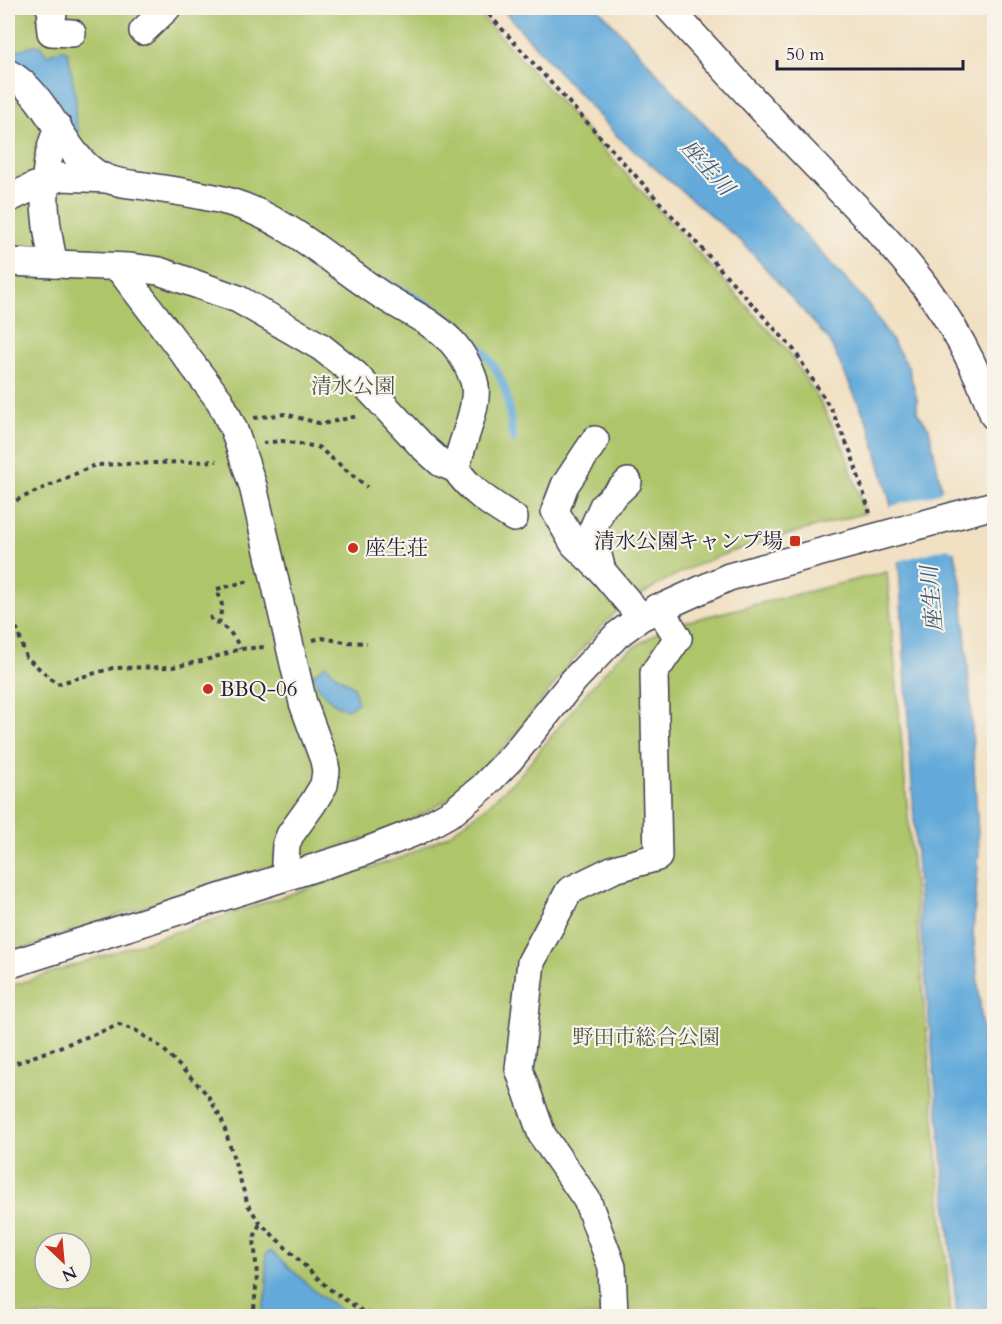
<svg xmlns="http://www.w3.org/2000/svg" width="1002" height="1324" font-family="Cardo,'Noto Serif JP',serif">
	<rect width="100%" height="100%" fill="#f7f3e8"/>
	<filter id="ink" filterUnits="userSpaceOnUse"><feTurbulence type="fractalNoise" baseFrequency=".0167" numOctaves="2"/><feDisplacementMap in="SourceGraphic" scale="12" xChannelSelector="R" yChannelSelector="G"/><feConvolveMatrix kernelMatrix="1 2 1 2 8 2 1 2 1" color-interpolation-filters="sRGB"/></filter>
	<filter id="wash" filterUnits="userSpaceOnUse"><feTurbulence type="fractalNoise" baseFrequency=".008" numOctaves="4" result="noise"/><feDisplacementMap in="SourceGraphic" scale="24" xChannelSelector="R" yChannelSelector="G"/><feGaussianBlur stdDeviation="1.35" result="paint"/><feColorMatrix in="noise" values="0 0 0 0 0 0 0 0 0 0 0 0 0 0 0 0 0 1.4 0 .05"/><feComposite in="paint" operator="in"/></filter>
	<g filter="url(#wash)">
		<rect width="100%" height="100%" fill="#f1e0c2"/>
		<g fill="#aec56a" stroke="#687452" stroke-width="1.5" fill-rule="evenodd">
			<path d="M8 8H474L786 349 820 401 844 449 865 513C792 535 711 550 646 592 637 598 625 603 617 611 558 668 518 747 452 796 396 837 305 856 239 876 161 900 84 927 8 954Z"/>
			<path d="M887 572 951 1316H8V987L403 857 448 835 485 808 520 775 586 693 618 657 668 626ZM45 1243H81V1279H45Z"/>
		</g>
		<g fill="#64aada" stroke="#43668a" stroke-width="1.5">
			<path d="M501 8H598L869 305 908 366 917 399V412L929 428 961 582 970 695 979 853 973 931 994 1152V1316H957L920 921 899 566 891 505 870 428 829 340 743 243 617 136Z"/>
			<path d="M35 45 40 46 47 55 62 49 68 52 76 100 75 118 79 133H72L8 62V50H19Z"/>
			<path d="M326 665 337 676 353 686 358 703 347 709C328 703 321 692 312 675Z"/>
			<path d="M271 1251 318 1294 350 1316H262L267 1287 266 1253Z"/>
		</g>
		<path fill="#f1e0c2" d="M945 486 960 554 947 548 895 562 889 507 939 493Z"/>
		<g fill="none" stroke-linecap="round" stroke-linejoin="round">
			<path stroke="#64aada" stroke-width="8" d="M381 280C428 302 482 333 503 384 510 400 510 422 513 439"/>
		</g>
	</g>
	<g filter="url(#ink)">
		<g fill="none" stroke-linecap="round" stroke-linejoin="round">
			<defs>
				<g id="minor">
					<path d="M50 8 53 14 50 23 51 32 72 33"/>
					<path d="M669 8C710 53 752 99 795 144 838 189 883 232 921 281 952 321 977 369 994 416"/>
					<path d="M143 31 167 8"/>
					<path d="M8 73C49 94 63 157 101 176 114 183 130 184 145 186 173 191 202 194 230 202 287 219 332 262 380 294 406 311 429 319 452 342 461 352 470 368 474 381 481 404 460 444 456 469 469 490 493 505 514 518"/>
					<path d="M8 199 35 186 61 177 108 179"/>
					<path d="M8 262 128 267 159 271 238 299 321 347 355 374 422 446 441 463 456 469"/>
					<path d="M54 264C43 216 39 174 58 127"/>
					<path d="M118 267 220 401 234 430 253 486 303 703 324 760 326 771 324 785 313 803 290 835 286 845 285 862"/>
					<path d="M595 440 565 485 555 511 574 544 602 571 641 617"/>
					<path d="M602 571 592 531 603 506 628 482"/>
					<path d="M8 965 361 853 418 831 454 811 483 787 511 758 574 680 617 635 641 617 729 577 994 505"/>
					<path d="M614 1316 612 1267 587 1200 542 1135 519 1069 531 962 569 891 614 869 658 857 654 673 678 638 668 622 656 608"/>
				</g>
			</defs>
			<use href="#minor" stroke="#413e4f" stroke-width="30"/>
			<g stroke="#413e4f" stroke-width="4" stroke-dasharray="4.5 4.5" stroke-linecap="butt">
				<path d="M483 8 794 350 831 409 851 453 870 513"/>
				<path d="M254 418 285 414 322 424 358 416"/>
				<path d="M263 443 282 441 318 447 367 487"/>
				<path d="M8 504 95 465 217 461"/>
				<path d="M8 602 26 657 57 684 113 668 173 667 206 660 240 649 264 647"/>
				<path d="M210 616 212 621C226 627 234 634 240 649"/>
				<path d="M219 624 222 605 217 589 249 581"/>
				<path d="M313 640 322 638 345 642 367 643"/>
				<path d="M8 1066 119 1025 135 1030 162 1048 207 1094 222 1120 248 1205 260 1223 328 1288 362 1311 376 1316"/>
				<path d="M249 1316 254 1309 257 1276 254 1238 260 1223"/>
			</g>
			<use href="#minor" stroke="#fff" stroke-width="27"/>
		</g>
	</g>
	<g fill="#c8321e" stroke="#f7f3e8" stroke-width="2">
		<rect x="789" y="535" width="12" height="12" rx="3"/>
		<circle cx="353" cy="548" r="6"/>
		<circle cx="208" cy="689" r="6"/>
	</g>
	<g text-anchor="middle" stroke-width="4.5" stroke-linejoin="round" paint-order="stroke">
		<g font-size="21" fill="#4c5349" stroke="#f7f3e8">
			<text x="353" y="393">清水公園</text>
			<text x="646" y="1044">野田市総合公園</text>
		</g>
		<g font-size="21" fill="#22223b" stroke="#f7f3e8" text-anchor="start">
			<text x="783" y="548" text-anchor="end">清水公園キャンプ場</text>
			<text x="365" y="555">座生荘</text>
			<text x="220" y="696">BBQ-06</text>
		</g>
		<g font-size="22" font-style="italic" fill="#3c587b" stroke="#f7f3e8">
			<text transform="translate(708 167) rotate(48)" y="8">座生川</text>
			<text transform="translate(931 599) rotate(-95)" y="8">座生川</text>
		</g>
	</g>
	<rect width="1002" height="1324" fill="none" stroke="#f7f3e8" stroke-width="30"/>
	<g transform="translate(63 1261) rotate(154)"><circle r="28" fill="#f7f3e8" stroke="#a29fa3" stroke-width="1.5"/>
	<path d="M0-4.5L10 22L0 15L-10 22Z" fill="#c8321e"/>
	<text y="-9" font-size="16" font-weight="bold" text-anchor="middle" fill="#22223b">N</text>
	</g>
	<path d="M777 60v9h186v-9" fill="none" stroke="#22223b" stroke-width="3"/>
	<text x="786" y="60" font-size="18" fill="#22223b" stroke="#f7f3e8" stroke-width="4.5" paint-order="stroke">50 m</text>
</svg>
